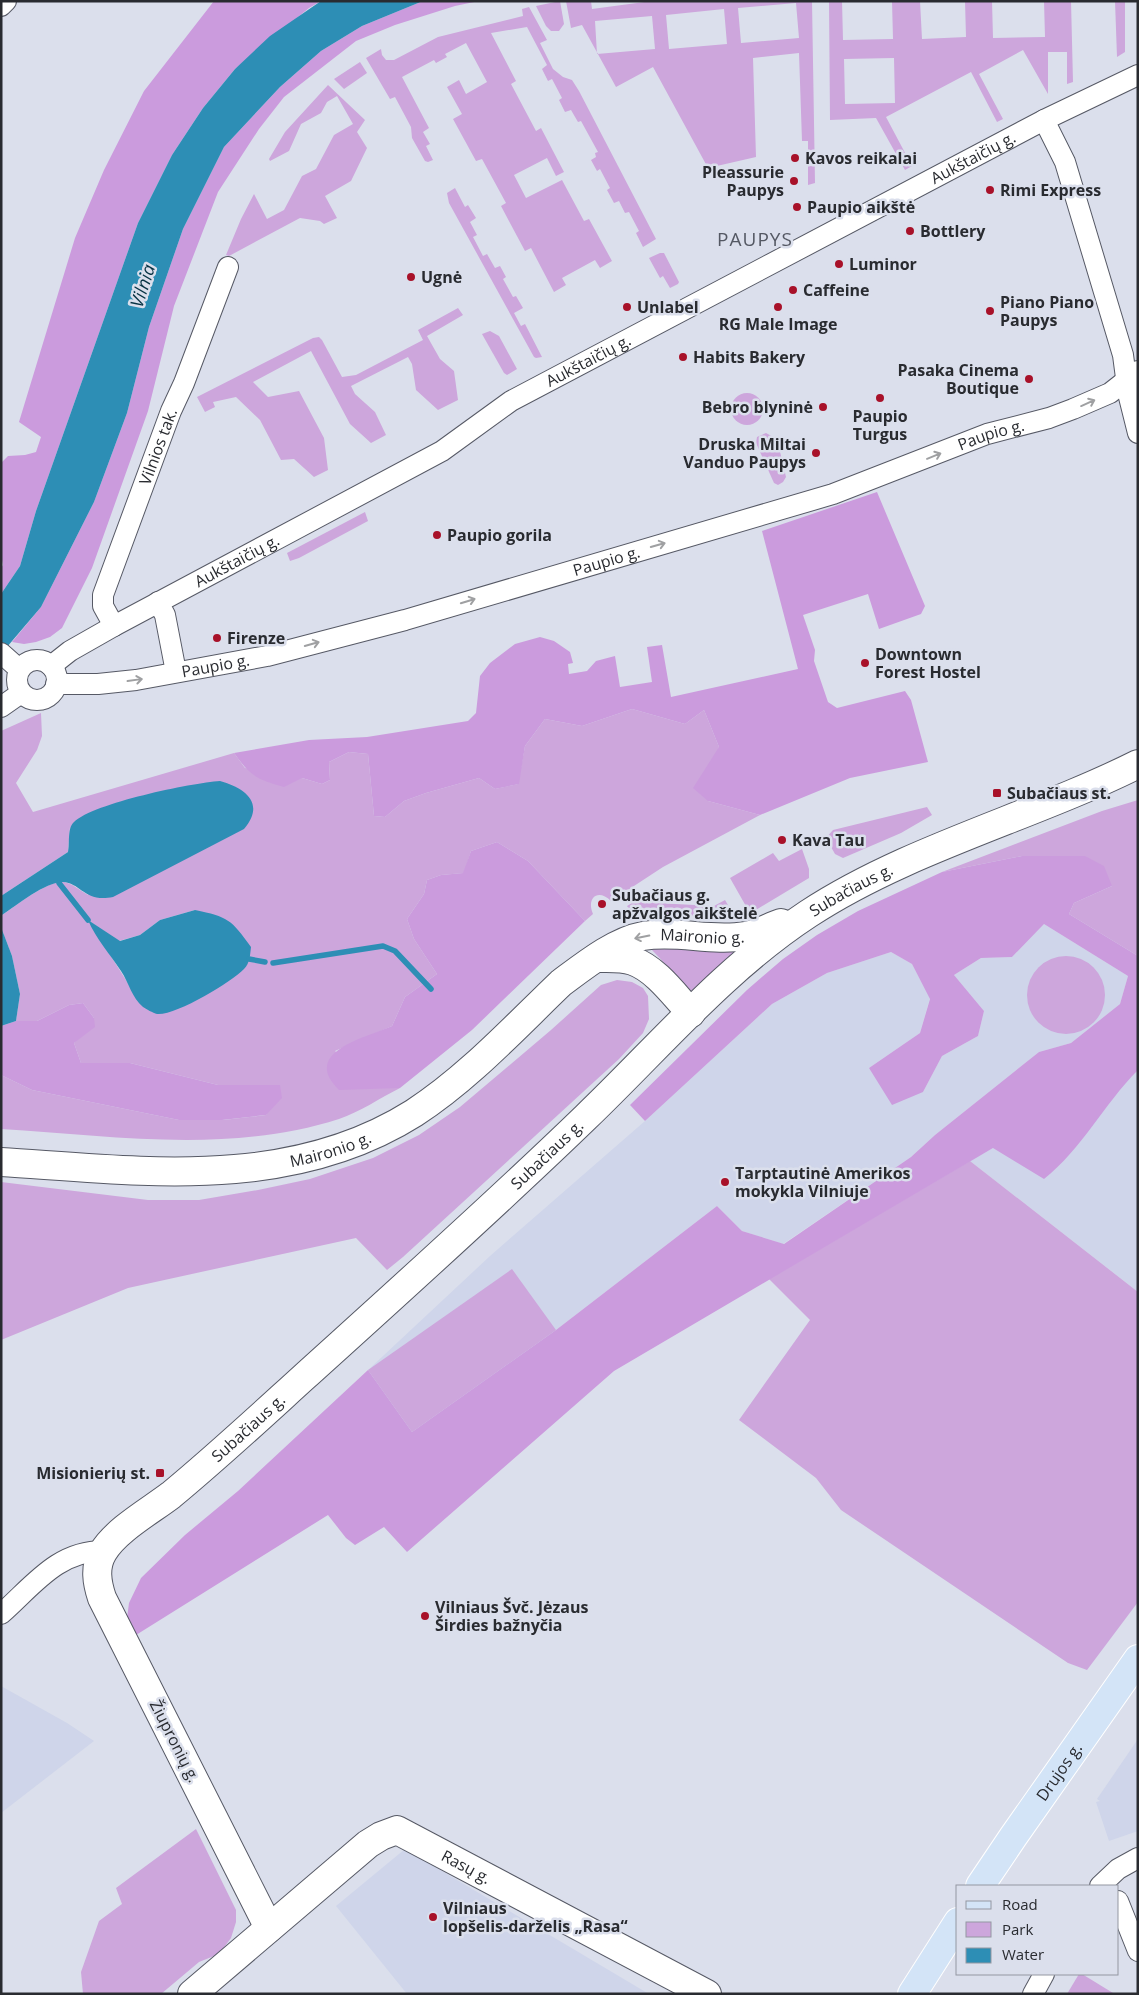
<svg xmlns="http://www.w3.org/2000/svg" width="1139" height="1995" font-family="'Open Sans',sans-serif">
	<rect width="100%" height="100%" fill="#dbdfec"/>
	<g fill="#cfd5ea">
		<path d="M1044 924 1128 976 1120 1004 1071 1043 1039 1052 935 1135 911 1157 783 1244 742 1231 717 1206 556 1330 412 1432 368 1370 490 1256 645 1121 772 1004 827 973 891 952 912 964 930 998 920 1033 869 1068 923 1092 942 1056 978 1036 984 1011 954 975 981 958 1012 957Z"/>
		<path d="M1138 1070V1292L970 1161 993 1148 1120 1088Z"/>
		<path d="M1 1686 67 1723 94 1741 1 1813Z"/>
		<path d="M1138 1739V1831L1109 1841 1096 1802 1100 1801 1097 1799Z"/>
		<path d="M405 1849 649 1994H407L336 1906Z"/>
	</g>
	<g fill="#cda6dc" fill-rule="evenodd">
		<path d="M560 1 564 24 559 31H551L546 26 536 6Z"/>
		<path d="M566 1H591L592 9 652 1H812L815 183 808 185V141H802L799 53 753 58 756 157 708 168 653 67 616 87 582 25 571 28ZM796 3 799 38 741 43 738 8ZM724 9 727 44 669 49 666 15ZM652 16 655 49 597 54 595 21Z"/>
		<path d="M829 1H842L843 40 893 39 892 1H920L922 39 966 37 965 1H992L993 38 1045 37 1044 1H1071L1073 82 1067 84V52H1048V94L1023 50 979 74 1003 119 997 122 971 72 886 117 912 166 905 170 876 118 830 120ZM894 58 895 103 845 104 844 59Z"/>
		<path d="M1115 1H1125V52L1117 57Z"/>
		<path d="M529 7 547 40 540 43 553 69 563 77 572 80 579 91 656 239 643 247 636 233 639 231 629 212 625 213 619 201 614 203 607 190 610 188 600 169 597 171 591 160 596 157 595 153 598 152 581 121 578 122 571 110 565 112 559 100 562 98 552 79 548 81 542 69 547 65 527 27 491 33 516 81 511 84 536 131 541 128 564 172 556 176 547 158 514 175 526 198 562 180 584 221 589 219 612 261 600 268 595 260 562 278 566 285 554 292 531 248 525 251 501 206 506 203 482 159 476 161 453 119 462 114 447 87 459 80 466 94 487 82 466 43 445 54 447 57 436 63 434 60 402 77 429 128 423 132 430 144 426 146 433 160 428 162 425 161 412 138 411 127 395 97 390 99 366 58 381 49 382 55 386 60H394L438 37 523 16 522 9Z"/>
		<path d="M360 62 367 73 344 89 334 79Z"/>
		<path d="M328 85 365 120 357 132 367 148 351 181 325 196 337 218 324 224 320 221 300 218 229 256 226 255 241 219 254 194 267 219 284 210 302 176 316 169 334 135 353 124 337 96 327 102 321 113 301 124 289 151 270 161 269 159 285 132Z"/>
		<path d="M455 188 465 207 468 205 476 218 470 222 477 235 473 237 483 256 487 254 495 268 500 266 506 277 503 279 513 297 516 296 523 308 514 313 521 326 525 324 542 357 536 358 534 357 449 203 447 193Z"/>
		<path d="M660 253H664L679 282 678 284 670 288 663 276 660 278 649 258Z"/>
		<path d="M458 308 463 315 427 336 440 359 454 371 458 400 438 410 416 390 412 364 408 357 351 386 355 394 375 412 386 435 371 443 350 424 311 351 253 382 268 397 299 391 324 438 328 470 314 477 294 459 281 460 260 420 236 397 213 402 215 407 205 412 197 397 313 338 319 337 322 340 342 377 356 375 423 340 418 330Z"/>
		<path d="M490 331 499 336 517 369 507 375 504 373 482 334Z"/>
		<circle cx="747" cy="409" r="16"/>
		<path d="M766 433 777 439 786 477 783 482 778 485 774 483 756 443 757 437Z"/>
		<path d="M365 512 368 521 299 558 290 561 287 553Z"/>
		<path d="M632 709 685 724 704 710 719 747 708 801 760 815 663 867 611 901C598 888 586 898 593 914L585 921 528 861 497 842 471 851 464 873 441 875 427 880 424 894 407 919 414 939 437 974 405 997 392 1026 335 1051 376 1088H400C380 1098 360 1112 339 1119 230 1154 113 1136 1 1129V1075L32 1090 179 1120H223L266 1115 279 1085H218L130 1063H81L74 1043 94 1018 83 1003 69 1005 37 1021H16L20 994 12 956 1 927 2 915C16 906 47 880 64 882 72 883 81 891 88 895L70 827 68 852 1 896V731L41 713 42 736 37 750 16 783 33 812 234 753 245 768 302 778 322 784 330 780 329 762 349 752 368 754 374 816 385 817 404 801 426 793 479 778 495 789 518 784 525 746 545 719 582 726ZM195 910 136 998C122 971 104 947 89 921L119 941 140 935 160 920Z"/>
		<path d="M1138 800V956L1069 914 1074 903 1112 886 1022 856 942 872 1102 811Z"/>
		<path d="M927 807 932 815 901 833 843 858 835 854 826 838 833 830Z"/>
		<path d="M802 849 809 869V878L754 911 747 908 730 878 773 853 779 861Z"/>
		<path d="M650 892 656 903 714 906 725 900 732 912 729 917 651 914 634 916 627 906Z"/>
		<path d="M641 946 734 947C735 961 707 981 696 991L690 990 652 950Z"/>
		<circle cx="1066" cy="995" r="39"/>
		<path d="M617 980 632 982 643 988 648 996 649 1019 643 1033 619 1059 403 1257 387 1270 356 1238 128 1288 1 1340V1182L148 1200H199L258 1190 310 1179 373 1158 419 1135 460 1107 551 1030 601 985Z"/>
		<path d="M970 1161 1138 1292V1602L1087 1670 1068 1663 841 1510 816 1478 739 1420 810 1320 769 1279Z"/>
		<path d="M512 1269 556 1330 412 1432 368 1370Z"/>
		<path d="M196 1829 236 1910V1922L231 1938 219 1954 199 1962 161 1994H83L81 1972 99 1921 122 1904 116 1888Z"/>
		<path d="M1079 1974H1082L1113 1993 1067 1994Z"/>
	</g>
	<g fill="#cb9bdd">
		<path d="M214 1H321L309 8 235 69 203 108 172 155 138 223 36 511 20 566 1 594V568L3 565 1 556V463L8 456 25 455 36 452 41 437 19 422 75 238 104 170 144 91Z"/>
		<path d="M423 1H479L455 6 395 25 356 41 284 97 259 129 218 192 174 306 148 411 92 568 62 628 50 637 36 642 24 644 12 642 41 607 94 502 127 413 149 327 183 229 224 147 280 87 321 51 362 26Z"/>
		<path d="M877 492 925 606 921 614 879 629 868 594 803 615 815 650 814 661 828 702 837 708 905 691 911 700 928 762 850 778 760 815 708 801 693 788 719 747 704 710 685 724 632 709 582 726 545 719 525 746 519 784 495 789 479 778 426 793 404 801 385 817 374 816 368 754 349 752 329 762 330 780 322 784 302 778 284 787C257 779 251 777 234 753L309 740 367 737 468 721 476 713 480 676 490 663 515 644 540 637 554 641 570 652 573 663 568 664 569 674 587 671 596 661 615 656 620 687 652 682 647 647 662 645 671 697 798 669 762 531Z"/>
		<path d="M497 842 528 861 585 921 472 1030 400 1088 339 1090C300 1052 365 1038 392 1026L405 997 437 974 414 939 407 919 424 894 427 880 441 875 463 873 471 851Z"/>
		<path d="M1022 856H1085L1104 866 1112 886 1074 903 1069 914 1138 956V1070C1104 1104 1082 1149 1044 1179L993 1148 614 1371 407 1552 384 1527 355 1545 346 1538 328 1515 136 1635 127 1618 129 1603 141 1578 185 1535 238 1491 368 1370 412 1432 556 1330 717 1206 742 1231 784 1244 911 1157 935 1135 1039 1052 1071 1043 1120 1004 1128 976 1044 924 1012 957 981 958 954 975 984 1011 978 1036 942 1056 923 1092 892 1105 869 1068 920 1033 930 999 912 964 891 952 827 973 772 1004 645 1121 630 1105 747 990 783 959 817 935 858 911 942 872Z"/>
		<path d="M83 1003 94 1018 95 1027 74 1043 81 1063H130L218 1085H280L282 1098 266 1115 222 1120H179L32 1090 1 1075V1026L16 1021H37L69 1005Z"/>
	</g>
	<g fill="#2d8eb5">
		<path d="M321 1H423L362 26 321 51 280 87 224 147 183 229 149 327 127 413 94 502 41 607 1 654V594L20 566 36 511 138 223 172 155 203 108 235 69 270 36Z"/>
		<path d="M220 781C245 788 266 803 244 829L113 897C85 903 81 883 63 882 45 882 17 905 2 915L1 918V896L68 852C70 843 67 828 74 822 94 803 191 783 220 781Z"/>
		<path d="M195 910C228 917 231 919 251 947 250 955 250 963 244 969 232 982 175 1016 157 1014 153 1013 146 1009 143 1007 132 998 129 983 121 971 110 954 96 939 88 920L120 941 140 935 160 920Z"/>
		<path d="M1 927 12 956 20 994 16 1021 1 1026Z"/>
	</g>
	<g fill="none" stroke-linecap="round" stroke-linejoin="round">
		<g stroke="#2d8eb5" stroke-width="5.5">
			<path d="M59 883 88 920"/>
			<path d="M249 959 265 962"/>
			<path d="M273 963 383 946 395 951 431 989"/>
		</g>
		<defs>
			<g id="street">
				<path d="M1 6 6 1"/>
				<path d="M1044 120 1065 162 1123 355 1128 393 1138 433"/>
				<path d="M158 602 165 615 176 672"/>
				<path id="s1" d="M114 626 103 606V595L171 411 184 383 228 267"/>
				<path d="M1 653 19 669"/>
				<circle cx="37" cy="680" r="20"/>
				<path id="s2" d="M51 666 70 651 114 626 442 451 511 401 1044 120 1138 75"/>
				<path id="s3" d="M56 684H98L136 680 267 656 405 620 833 494 987 434 1049 418 1073 409 1110 393 1138 371"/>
				<path d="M1 707 21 693"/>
				<path d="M1 1614C33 1586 57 1551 103 1551"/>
				<path d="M1100 1886 1118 1869 1138 1858"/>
				<path d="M1118 1901 1138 1951"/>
				<path d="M1033 1994 1044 1974"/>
			</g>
			<g id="secondary">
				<path d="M597 958C609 958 622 957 633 961 656 969 675 996 691 1013"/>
				<path id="s4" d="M1 1162C141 1171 289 1192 414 1113 468 1078 514 1028 561 983 584 966 615 941 643 936 677 930 712 942 745 936 758 934 769 927 781 923"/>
				<path id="s5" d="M269 1928 102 1598C97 1583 94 1567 103 1552 116 1530 150 1511 171 1495 217 1457 260 1417 304 1377 399 1291 494 1206 586 1117 658 1048 724 969 808 914 907 849 1032 817 1138 764"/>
				<path id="s6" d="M192 1994 368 1844 381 1836 397 1830 707 1994"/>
			</g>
			<g id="primary">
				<path id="s7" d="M980 1886 1013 1837 1138 1659"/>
				<path d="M912 1994 958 1922"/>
			</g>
		</defs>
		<use href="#street" stroke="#565965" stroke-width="22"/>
		<use href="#secondary" stroke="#565965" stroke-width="30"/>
		<use href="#primary" stroke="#fff" stroke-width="30"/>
		<use href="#street" stroke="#fff" stroke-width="20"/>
		<use href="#secondary" stroke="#fff" stroke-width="28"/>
		<use href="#primary" stroke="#d3e4f7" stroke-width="28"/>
	</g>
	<defs><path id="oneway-shaft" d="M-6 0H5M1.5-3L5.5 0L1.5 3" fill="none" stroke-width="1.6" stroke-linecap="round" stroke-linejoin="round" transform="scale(1.25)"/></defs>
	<g stroke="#9fa0a2">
		<use href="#oneway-shaft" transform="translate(1088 403) rotate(-24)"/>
		<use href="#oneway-shaft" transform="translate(934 456) rotate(-22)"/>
		<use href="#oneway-shaft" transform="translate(658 545) rotate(-16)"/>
		<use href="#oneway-shaft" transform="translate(468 601) rotate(-17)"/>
		<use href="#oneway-shaft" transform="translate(312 644) rotate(-16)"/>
		<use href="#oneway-shaft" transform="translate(135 680) rotate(-8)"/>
		<use href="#oneway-shaft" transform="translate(642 937) rotate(169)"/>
	</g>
	<g fill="#a81129" stroke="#dbdfec" stroke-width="2">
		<circle cx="795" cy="158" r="5"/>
		<circle cx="794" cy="181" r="5"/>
		<circle cx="990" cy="190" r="5"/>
		<circle cx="797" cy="207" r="5"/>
		<circle cx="910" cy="231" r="5"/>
		<circle cx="839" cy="264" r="5"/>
		<circle cx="411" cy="277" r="5"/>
		<circle cx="793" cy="290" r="5"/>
		<circle cx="627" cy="307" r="5"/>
		<circle cx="778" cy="307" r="5"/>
		<circle cx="990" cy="311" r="5"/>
		<circle cx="683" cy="357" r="5"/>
		<circle cx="1029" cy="379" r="5"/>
		<circle cx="880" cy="398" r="5"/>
		<circle cx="823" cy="407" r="5"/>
		<circle cx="816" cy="453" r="5"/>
		<circle cx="437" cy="535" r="5"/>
		<circle cx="217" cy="638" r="5"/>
		<circle cx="865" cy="663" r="5"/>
		<rect x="992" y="788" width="10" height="10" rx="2.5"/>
		<circle cx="782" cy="840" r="5"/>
		<circle cx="602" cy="904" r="5"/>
		<circle cx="725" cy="1182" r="5"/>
		<rect x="155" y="1468" width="10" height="10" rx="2.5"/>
		<circle cx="425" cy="1616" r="5"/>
		<circle cx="433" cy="1917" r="5"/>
	</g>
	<g text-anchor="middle" stroke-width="5" stroke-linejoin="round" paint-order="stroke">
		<g font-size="16" font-weight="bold" fill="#292b30" stroke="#dbdfec" text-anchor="start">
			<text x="805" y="164">Kavos reikalai</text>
			<text x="784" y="178" text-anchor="end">Pleassurie<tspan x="784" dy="18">Paupys</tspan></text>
			<text x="1000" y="196">Rimi Express</text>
			<text x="807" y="213">Paupio aikštė</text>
			<text x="920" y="237">Bottlery</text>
			<text x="849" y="270">Luminor</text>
			<text x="421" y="283">Ugnė</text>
			<text x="803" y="296">Caffeine</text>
			<text x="1000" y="308">Piano Piano<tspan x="1000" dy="18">Paupys</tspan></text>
			<text x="637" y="313">Unlabel</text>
			<text x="778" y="330" text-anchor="middle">RG Male Image</text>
			<text x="693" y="363">Habits Bakery</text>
			<text x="1019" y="376" text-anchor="end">Pasaka Cinema<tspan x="1019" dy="18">Boutique</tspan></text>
			<text x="813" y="413" text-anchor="end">Bebro blyninė</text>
			<text x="880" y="422" text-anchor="middle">Paupio<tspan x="880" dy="18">Turgus</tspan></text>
			<text x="806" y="450" text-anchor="end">Druska Miltai<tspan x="806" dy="18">Vanduo Paupys</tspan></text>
			<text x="447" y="541">Paupio gorila</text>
			<text x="227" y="644">Firenze</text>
			<text x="875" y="660">Downtown<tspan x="875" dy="18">Forest Hostel</tspan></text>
			<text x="1007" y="799">Subačiaus st.</text>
			<text x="792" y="846">Kava Tau</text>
			<text x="612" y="901">Subačiaus g.<tspan x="612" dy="18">apžvalgos aikštelė</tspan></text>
			<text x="735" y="1179">Tarptautinė Amerikos<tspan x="735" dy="18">mokykla Vilniuje</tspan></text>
			<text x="150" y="1479" text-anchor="end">Misionierių st.</text>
			<text x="435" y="1613">Vilniaus Švč. Jėzaus<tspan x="435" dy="18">Širdies bažnyčia</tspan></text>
			<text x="443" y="1914">Vilniaus<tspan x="443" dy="18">lopšelis-darželis „Rasa“</tspan></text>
		</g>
		<g font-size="16" fill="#292b30" stroke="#dbdfec">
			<text dy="6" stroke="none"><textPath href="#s2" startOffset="1054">Aukštaičių g.</textPath></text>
			<text dy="6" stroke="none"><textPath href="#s2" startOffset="619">Aukštaičių g.</textPath></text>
			<text dy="6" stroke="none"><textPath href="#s3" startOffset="971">Paupio g.</textPath></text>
			<text dy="6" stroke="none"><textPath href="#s1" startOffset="192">Vilnios tak.</textPath></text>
			<text dy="6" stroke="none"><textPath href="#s2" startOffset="214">Aukštaičių g.</textPath></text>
			<text dy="6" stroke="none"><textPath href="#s3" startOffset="566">Paupio g.</textPath></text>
			<text dy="6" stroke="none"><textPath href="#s3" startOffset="161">Paupio g.</textPath></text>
			<text dy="6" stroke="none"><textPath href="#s5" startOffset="1419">Subačiaus g.</textPath></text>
			<text dy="6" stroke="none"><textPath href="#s4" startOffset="775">Maironio g.</textPath></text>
			<text dy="6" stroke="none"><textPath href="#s4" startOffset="332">Maironio g.</textPath></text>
			<text dy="6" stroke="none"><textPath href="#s5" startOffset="1014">Subačiaus g.</textPath></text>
			<text dy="6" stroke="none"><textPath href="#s5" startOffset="609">Subačiaus g.</textPath></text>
			<text transform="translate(175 1741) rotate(63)" y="6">Žiupronių g.</text>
			<text dy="6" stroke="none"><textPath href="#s7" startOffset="139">Drujos g.</textPath></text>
			<text dy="6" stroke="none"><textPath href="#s6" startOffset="342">Rasų g.</textPath></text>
		</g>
		<g font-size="18" font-style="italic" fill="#073243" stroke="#dbdfec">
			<text transform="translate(143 286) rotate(-72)" y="6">Vilnia</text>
		</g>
		<g font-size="19" letter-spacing="1" fill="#545863" stroke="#dbdfec">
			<text x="755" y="246">PAUPYS</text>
		</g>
	</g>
	<rect width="1139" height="1995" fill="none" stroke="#292b30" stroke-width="5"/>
	<rect x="956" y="1885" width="162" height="90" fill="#dbdfec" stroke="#9497a1"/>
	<rect x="966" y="1901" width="25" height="8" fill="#d3e4f7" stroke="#9497a1"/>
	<text x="1002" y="1910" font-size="15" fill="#292b30">Road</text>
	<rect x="966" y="1922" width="25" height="15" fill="#cda6dc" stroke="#9497a1"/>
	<text x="1002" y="1935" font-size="15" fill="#292b30">Park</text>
	<rect x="966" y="1948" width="25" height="15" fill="#2d8eb5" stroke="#9497a1"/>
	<text x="1002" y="1960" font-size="15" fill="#292b30">Water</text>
</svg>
